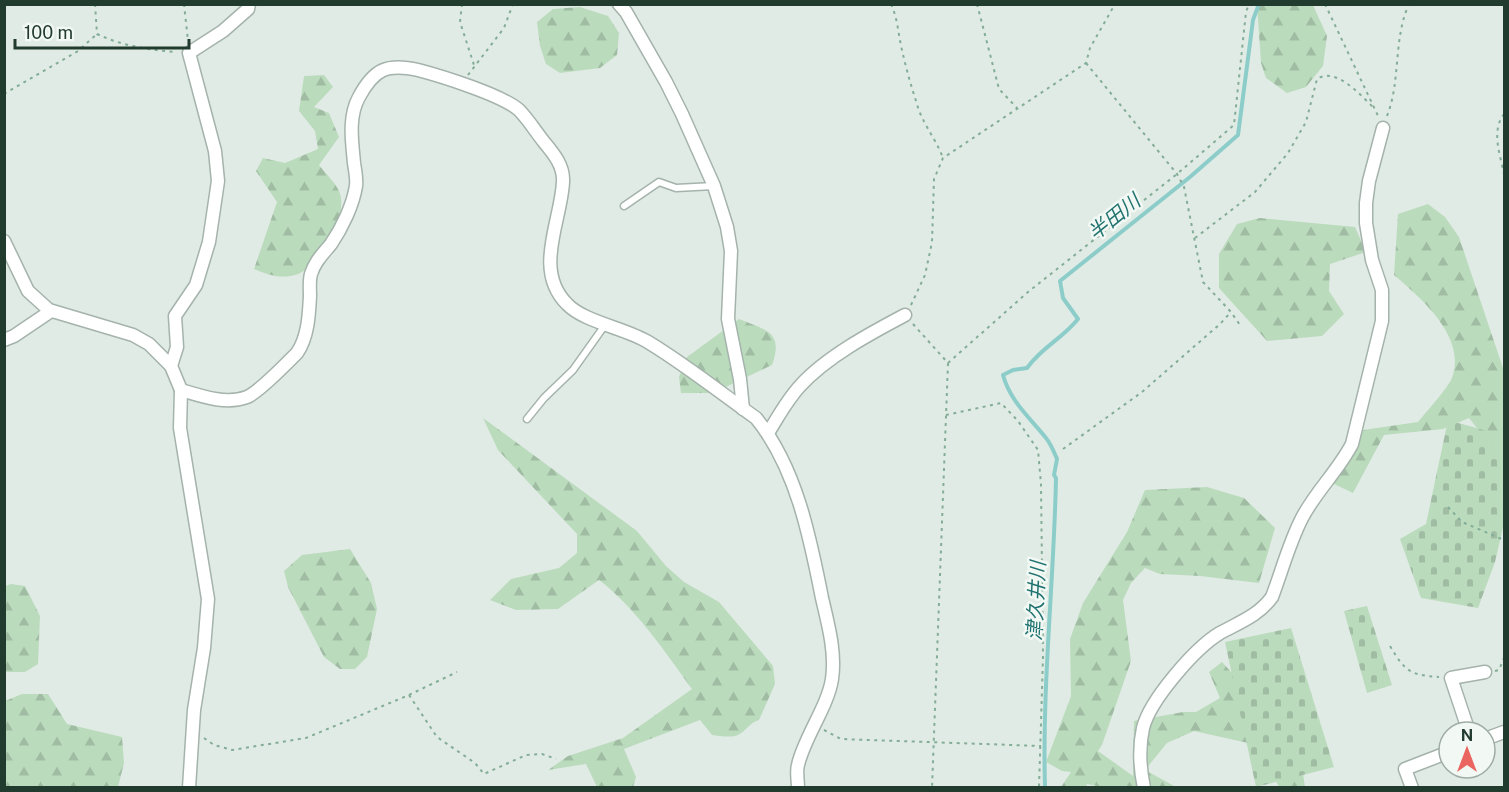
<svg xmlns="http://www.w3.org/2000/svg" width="1509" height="792" font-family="'Public Sans','Noto Sans JP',sans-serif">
	<defs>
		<pattern id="forest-firs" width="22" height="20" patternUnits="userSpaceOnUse" patternTransform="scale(1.5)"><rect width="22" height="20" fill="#bbdbbd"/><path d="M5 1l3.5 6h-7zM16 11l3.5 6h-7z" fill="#a0bda3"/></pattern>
		<pattern id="cemetery-stones" width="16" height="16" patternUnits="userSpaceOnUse" patternTransform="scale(1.5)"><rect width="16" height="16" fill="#bbdbbd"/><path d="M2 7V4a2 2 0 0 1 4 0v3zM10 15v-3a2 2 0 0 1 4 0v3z" fill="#a0bda3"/></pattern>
	</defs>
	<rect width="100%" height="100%" fill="#e1ebe5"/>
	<g fill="url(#forest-firs)">
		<path d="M1257 5H1313L1327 36 1323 66 1306 87 1287 93 1266 78 1261 63Z"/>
		<path d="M580 7 608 16 619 33 617 55 600 68 560 73 546 64 540 46 537 22 553 9Z"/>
		<path d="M324 75 333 87 314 107 329 113 339 137 319 165C325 173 335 182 339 191 350 215 319 269 295 275 280 279 268 275 254 269L277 202 256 171 263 158 285 163 318 149 315 131 299 111 304 76Z"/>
		<path d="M1428 204 1445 217 1459 237 1504 371V497L1488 442 1469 418 1443 429 1384 435 1353 493 1334 484 1337 470 1356 431 1418 422C1427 411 1447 389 1452 378 1467 337 1421 298 1394 275L1398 214Z"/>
		<path d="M1260 218 1355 227 1366 252 1330 264 1329 291 1344 314 1322 336 1267 341 1219 288V254L1237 224Z"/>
		<path d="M739 319C766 330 784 332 772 365L713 393H681L679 377 687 357Z"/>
		<path d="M483 418 637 531 666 566 684 582 719 602 773 666 775 684 759 720C749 723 746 731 738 735 731 738 720 736 712 735L700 720 624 749 636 777 633 787H597L586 764 548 770 568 756 623 738 692 689C666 653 634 606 599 580L558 609 516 610 490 600 511 579 559 568 577 553V534L498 450Z"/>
		<path d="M1207 487 1244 498 1275 528 1259 583 1200 576 1160 574 1145 568 1131 583 1123 600 1131 661 1102 745 1098 751 1133 776 1134 721 1183 712H1196L1220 698 1209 672 1222 662 1299 746 1305 787H1279L1257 745 1194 731 1167 743 1145 770 1176 787 1107 788 1087 784 1086 787H1061L1071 772 1062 771 1046 762 1071 696 1070 639 1083 603 1127 532 1145 490Z"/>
		<path d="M350 549 371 583 377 609 367 657 355 669H340L324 657 288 587 284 571 302 555Z"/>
		<path d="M11 584 25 586 40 616 38 664 25 672H5V586Z"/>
		<path d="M22 694H48L67 724 122 737 124 763 118 787H5V701Z"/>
	</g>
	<g fill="url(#cemetery-stones)">
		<path d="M1448 420 1487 431 1504 475V523L1495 562 1478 608 1421 598 1400 539 1426 524Z"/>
		<path d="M1367 606 1392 685 1367 693 1344 611Z"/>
		<path d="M1291 628 1334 767 1256 787 1225 642Z"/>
	</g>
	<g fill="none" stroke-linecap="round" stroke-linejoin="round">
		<path stroke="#8ccdca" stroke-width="4" d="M1045 788C1042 684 1054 581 1056 478L1054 475 1057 459C1054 452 1051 444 1046 438 1030 418 1010 401 1003 375L1013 370 1027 368C1042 347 1062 339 1078 319L1063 298 1060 281 1190 177 1238 135 1253 20 1259 4"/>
		<defs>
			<g id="lane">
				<path d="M624 206 659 182 676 188 714 186"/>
				<path d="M527 419 544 398 573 370 605 325"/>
			</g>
			<g id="street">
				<path d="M619 4 626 12 666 82 682 114 714 186 727 227 731 251 728 319 740 379 743 409"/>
				<path d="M4 241 28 291 49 310 133 335 149 344 171 366 181 390 180 428 208 599 204 648 194 710 189 788"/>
				<path d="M4 340 14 336 51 311"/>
				<path d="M171 366 177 347 175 316 196 285 209 242 218 181 215 151 189 53 223 31 248 9 249 4"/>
				<path d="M181 390C201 396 226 405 247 397 259 392 286 364 297 353 308 337 309 315 310 296 310 289 309 281 311 274 315 261 323 254 331 244 342 228 353 205 356 186 357 179 355 170 354 163 352 141 348 117 359 97 374 69 387 63 418 70 441 76 502 95 519 110 528 119 536 132 544 142 554 154 564 166 563 182 561 222 533 270 567 304 584 322 625 328 648 342 686 365 721 393 756 418 796 467 810 537 822 598 828 624 836 652 832 679 828 706 804 738 798 765 796 771 798 780 798 788"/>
				<path d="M768 433C778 417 787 400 800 386 826 357 871 333 905 315"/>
				<path d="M1469 732 1451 678 1485 672"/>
				<path d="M1485 739 1504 732"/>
				<path d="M1144 788C1140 769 1139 746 1143 728 1150 700 1195 648 1220 633 1240 622 1258 616 1272 597 1282 571 1289 543 1302 518 1316 491 1338 471 1352 444L1382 321V290L1372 260 1366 223V203L1369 181 1383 128"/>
				<path d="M1412 788 1405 769 1449 752"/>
			</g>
		</defs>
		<use href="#lane" stroke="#a4b3ab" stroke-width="9"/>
		<use href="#street" stroke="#a4b3ab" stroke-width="15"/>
		<g stroke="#83ad97" stroke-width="2" stroke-dasharray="3 4.5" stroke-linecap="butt">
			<path d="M95 4 97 34C122 46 150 50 177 52"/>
			<path d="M184 4 188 41"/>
			<path d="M462 4 460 22 474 65"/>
			<path d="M891 4C898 19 898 34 902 50 906 68 911 86 917 104 922 123 936 139 943 158"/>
			<path d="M977 4 999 89 1017 108"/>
			<path d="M1325 4 1379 118"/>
			<path d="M1086 63 1177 174 1184 187 1203 282 1231 312 1240 325"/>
			<path d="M468 75 504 28 513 4"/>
			<path d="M4 94 78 51 97 34"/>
			<path d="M1504 114C1491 131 1500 154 1504 174"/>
			<path d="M1387 116C1401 81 1393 39 1409 4"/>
			<path d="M1195 238 1255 192 1288 153 1306 122 1317 79C1336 66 1361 96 1374 108"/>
			<path d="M911 305 925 275 932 242 934 179 943 158 1086 63 1090 48 1115 4"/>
			<path d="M913 324 948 363 932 788"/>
			<path d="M948 363 1028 292 1177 174 1234 125 1246 12 1249 4"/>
			<path d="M946 415 1001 403 1018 421 1038 450 1041 484 1043 657 1039 788"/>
			<path d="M1063 449 1142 392 1220 324 1231 312"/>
			<path d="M1448 507 1462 522 1504 540"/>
			<path d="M1390 646C1405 671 1409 675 1439 677"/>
			<path d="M1495 671 1499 670 1504 658"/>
			<path d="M409 695 437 737 475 763 484 774 526 755 542 754 556 759"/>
			<path d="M824 730 841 739 1041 746"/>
			<path d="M204 738 214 745 232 750 306 738 409 695 457 672"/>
		</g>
		<use href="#lane" stroke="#fff" stroke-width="6"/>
		<use href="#street" stroke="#fff" stroke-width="12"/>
	</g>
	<g text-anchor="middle" stroke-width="5" stroke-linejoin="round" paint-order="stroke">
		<g font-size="20" font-style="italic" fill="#207370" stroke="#f2f8f3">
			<text transform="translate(1114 217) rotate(-39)" y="7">半田川</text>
			<text transform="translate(1036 601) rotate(-87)" y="7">津久井川</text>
		</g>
	</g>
	<rect width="1509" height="792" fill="none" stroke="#223b2f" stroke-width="12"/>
	<g transform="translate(1467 750)"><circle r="28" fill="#f2f8f3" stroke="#9faca5" stroke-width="1.5"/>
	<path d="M0-4.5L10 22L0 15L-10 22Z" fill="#eb6560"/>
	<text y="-9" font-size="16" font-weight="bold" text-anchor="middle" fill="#223b2f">N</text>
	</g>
	<path d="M15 39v9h174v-9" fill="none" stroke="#223b2f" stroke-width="3"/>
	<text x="24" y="39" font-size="18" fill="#223b2f" stroke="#f2f8f3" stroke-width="4.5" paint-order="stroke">100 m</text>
</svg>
